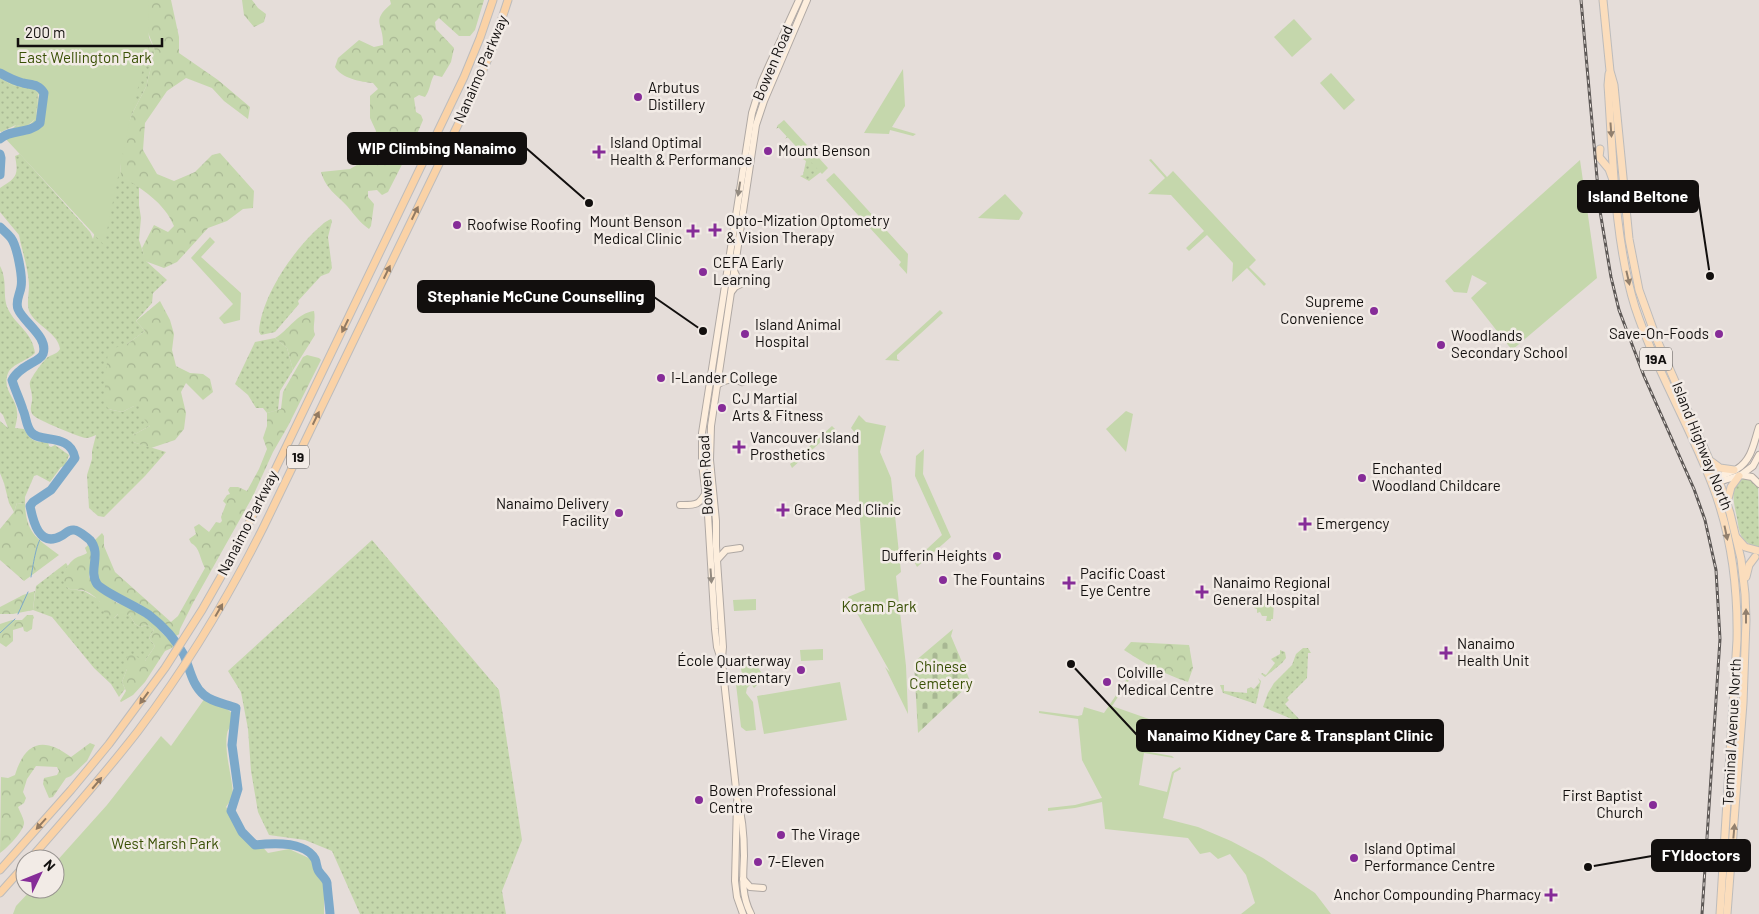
<svg xmlns="http://www.w3.org/2000/svg" width="1759" height="914" font-family="Barlow,sans-serif">
	<defs>
		<pattern id="grass-dots" width="8" height="8" patternUnits="userSpaceOnUse" patternTransform="scale(1.25)"><rect width="8" height="8" fill="#c5d7ac"/><path d="M2 2h.1M6 6h.1" fill="none" stroke="#a8b793" stroke-width="1.8" stroke-linecap="round"/></pattern>
		<pattern id="forest-crowns" width="20" height="18" patternUnits="userSpaceOnUse" patternTransform="scale(1.25)"><rect width="20" height="18" fill="#c5d7ac"/><path d="M2 6a3 3 0 1 1 6 0M12 15a3 3 0 1 1 6 0" fill="none" stroke="#a8b793"/></pattern>
		<pattern id="cemetery-stones" width="16" height="16" patternUnits="userSpaceOnUse" patternTransform="scale(1.25)"><rect width="16" height="16" fill="#c5d7ac"/><path d="M2 7V4a2 2 0 0 1 4 0v3zM10 15v-3a2 2 0 0 1 4 0v3z" fill="#a8b793"/></pattern>
	</defs>
	<rect width="100%" height="100%" fill="#e5ddd9"/>
	<g fill="url(#grass-dots)">
		<path d="M147 33 155 51 146 87 133 112 119 145 121 175 139 187V205L141 218 139 240 146 261 167 280 153 293 152 303 136 321 145 331 127 344 108 409 122 412 134 406H142L150 426 133 435V442L166 452 145 476 104 517 98 516 89 508 87 475 92 459V451L96 435C93 436 89 438 86 438 79 437 37 420 33 415 28 409 33 403 32 397 32 391 29 387 30 382 32 376 43 361 48 357 53 354 57 354 60 349 58 333 38 327 30 313 26 305 29 295 29 286 29 273 23 253 20 240L19 235 0 212V188C16 178 19 176 15 156L20 154 90 232 93 239Z"/>
		<path d="M0 78 12 85 34 89 38 94 36 118 26 127 16 125 1 132 0 131Z"/>
		<path d="M779 124 826 168 809 181 800 176 803 175 806 161 803 159 805 156 799 149 795 150 797 147 788 137 785 139 787 136 779 127 776 129Z"/>
		<path d="M331 219 332 221 328 237 332 268 329 273 321 276 298 301 299 304 275 332 261 335 259 332C261 298 291 254 315 231 320 227 325 221 331 219Z"/>
		<path d="M0 266C8 281 2 296 8 309 16 326 32 331 35 353 28 360 15 363 9 371 0 389 17 398 17 412 18 417 16 423 15 428L24 429C30 440 35 443 48 442L49 446 51 447 55 445 69 455 65 466 61 467 50 482 37 475 34 476 25 497V504L17 503 14 512 9 503 4 483 0 473V421L8 428 3 415 0 412Z"/>
		<path d="M275 338 287 348 293 370 280 391 278 410 267 413 263 408H256L248 395 235 384 255 342Z"/>
		<path d="M1748 477 1758 487 1759 547C1752 546 1746 543 1742 537 1739 532 1738 524 1737 518 1734 503 1727 481 1748 477Z"/>
		<path d="M372 540 499 690 522 840 502 891 506 914H360L332 851 305 840 269 835 258 812 251 771 248 729 241 692 228 671Z"/>
		<path d="M66 563 68 566C63 573 62 582 69 589L84 591 98 599 111 618H114L118 614H129L135 624 140 627 147 625 154 630 149 638 155 646 145 661 127 669 122 682 125 689 119 697 111 684 94 668 52 617 33 610 36 586Z"/>
		<path d="M1303 648H1308L1311 653H1308L1307 678 1287 698 1289 700 1285 704 1302 722 1305 719 1314 728 1263 707 1268 693 1274 683 1292 665 1296 654Z"/>
		<path d="M1280 650 1285 652 1286 658 1282 663 1265 677 1261 674 1262 673 1266 675 1275 663 1271 659 1280 654Z"/>
		<path d="M1258 678 1261 681 1256 704 1223 693 1220 685H1224V691L1247 693V689L1251 687 1254 689 1260 682Z"/>
	</g>
	<g fill="url(#forest-crowns)">
		<path d="M136 0H171L179 37V53L218 80 250 107 248 119 224 101 212 88 186 78 167 91 145 123 143 150 157 174 174 181 195 172 212 155 220 153 254 191 253 208 243 209 227 221 208 228 177 262 164 268 145 261 142 248 154 225 168 232 174 226C164 202 142 189 121 176L119 145 133 112 146 87 155 51Z"/>
		<path d="M242 0H252L258 8 266 14 264 22 254 27 244 15Z"/>
		<path d="M390 0H484L475 30 470 36H459L439 18 435 22 436 29 454 48 451 62 442 77 434 75C430 82 430 91 425 97L419 95 414 98 416 112 421 115 423 120 414 141 388 192 382 195 377 190 368 191V197L374 204 371 226 369 229C360 223 354 214 347 206 336 194 326 189 321 172L350 169 362 162 373 146 376 131 370 118V96L378 89 373 83C361 82 341 78 335 67L338 58 359 40 374 47 383 45C384 23 370 22 391 4Z"/>
		<path d="M160 301 170 320 174 334 172 350 176 366 190 373 203 374 210 379 213 392 203 400 186 383 181 392 186 413 184 429 175 440 151 448 133 442V435L150 426 140 414 142 406H134L122 412 108 409 104 398 108 350 127 344 145 331 136 321Z"/>
		<path d="M314 311C316 320 312 327 315 335L293 370 287 348 275 338C289 330 297 313 314 311Z"/>
		<path d="M307 355 319 358 321 360 288 426 273 452 253 496 193 603 180 629 179 634 176 636 154 616 140 604 126 601 99 582C95 568 100 555 94 541L102 533 104 536V546L115 572 171 622 178 616 205 568C200 560 200 547 191 543L189 539 196 534 194 527 199 524 209 532 216 522 220 523 222 521 221 517 226 504 223 501 227 495 230 494 228 490 230 487H238L247 491 259 469 267 449 263 438 267 426V413L281 409 283 392 303 357Z"/>
		<path d="M17 503 25 504C26 534 38 539 59 555L24 581 0 560V529L14 512Z"/>
		<path d="M88 545 94 555 89 577 95 585 107 596 117 603 135 608 143 616 155 624 163 634 175 644 172 648 165 651 145 682 133 695 121 702 120 701 126 691 122 682 127 669 124 667 127 657 131 654 145 661 155 646 149 638 154 630 147 625 140 627 135 624 129 614 125 616 118 614 114 618H111L98 607 100 602C96 597 89 592 83 590 78 589 72 591 68 588 58 580 66 566 73 560 77 556 83 556 87 553L85 548Z"/>
		<path d="M35 591 33 610 13 614H0V607L23 595Z"/>
		<path d="M27 615H33L34 618 33 619 32 629 27 632 24 631 23 627 13 630V641L6 647 0 643V624L12 620H22Z"/>
		<path d="M1131 642 1189 645 1193 668 1188 682C1164 674 1145 664 1124 650Z"/>
		<path d="M90 743 95 745 87 761 71 776 66 778 53 797 49 798 43 784 44 778 57 775 59 771 57 767 36 766 27 779 23 792 26 798 24 803 18 807C20 812 23 817 24 822 25 830 7 848 0 853L1 777 8 778 15 775C25 742 43 736 71 757Z"/>
	</g>
	<path fill="url(#cemetery-stones)" d="M953 629 951 636 971 683 918 733 914 662Z"/>
	<g fill="#c5d7ac">
		<path d="M0 0H148L149 45 130 119 104 245 4 137 16 125 26 127C42 117 34 111 39 95L34 89 12 85 0 78Z"/>
		<path d="M1294 19 1312 39 1292 57 1274 37Z"/>
		<path d="M903 69 905 106 892 127 916 134 913 136 890 130 889 134 864 133Z"/>
		<path d="M1331 73 1355 100 1344 110 1320 83Z"/>
		<path d="M784 120 828 168 822 174 777 126Z"/>
		<path d="M1151 159 1167 177 1173 171 1256 260 1249 267 1266 284 1264 286 1247 268 1232 282 1233 263 1207 235 1189 251 1186 248 1204 231 1171 195 1148 194 1165 178 1149 160Z"/>
		<path d="M1580 160 1597 278 1512 350 1471 298 1487 283 1472 275 1467 293 1454 292 1445 281Z"/>
		<path d="M834 173 908 254 907 274 899 265 901 262 826 180Z"/>
		<path d="M1005 194 1023 213 1019 220 978 218Z"/>
		<path d="M210 237 215 242 201 257 241 293 240 320 224 324 219 318 233 304 191 258Z"/>
		<path d="M940 310 943 313 897 355V359L900 361 885 360Z"/>
		<path d="M1126 411 1133 414 1126 452 1106 429Z"/>
		<path d="M859 415 866 422 886 426 880 452 891 478 901 572 896 576 906 666 908 714 885 667 890 672 848 597 865 590 859 506 858 436 851 428Z"/>
		<path d="M832 426 835 429 792 468 790 464Z"/>
		<path d="M924 449 923 474 951 537 917 567 914 561 942 535 915 476 916 456Z"/>
		<path d="M1254 597H1262V603L1274 602 1273 619H1271V621H1266L1267 616H1262L1260 612 1257 613V609L1254 608Z"/>
		<path d="M756 599V610L734 611 733 600Z"/>
		<path d="M823 649V660L801 661 800 650Z"/>
		<path d="M743 658H747L752 664H755L765 677 754 688 751 684 747 688 746 693 753 702 756 730 746 731 741 727 736 684 743 678C742 671 738 664 743 658Z"/>
		<path d="M1131 673 1133 674 1112 706 1149 719 1144 751 1172 756 1174 758 1144 753 1139 785 1167 792 1172 772 1180 767 1181 769 1174 773 1163 818 1198 827 1231 841 1263 858 1315 893 1331 914H1241L1255 903 1246 875 1230 854 1218 859 1210 852 1200 854 1188 838 1105 829 1102 802 1075 808 1048 811V808L1075 805 1102 798 1082 760 1078 719 1039 713V711L1078 716 1082 715 1084 707 1104 713Z"/>
		<path d="M840 682 847 720 764 734 757 696Z"/>
		<path d="M205 698 227 709 235 716C235 723 228 727 227 734 224 752 232 776 233 794L232 798 226 807 238 820 247 838 252 841 258 842 268 853 289 849 311 859 321 876 324 885V914H13L16 906 32 889H55V863L107 805 161 736 171 746Z"/>
	</g>
	<g fill="none" stroke-linecap="round" stroke-linejoin="round">
		<g stroke="#7ca9ca" stroke-width="1">
			<path d="M31 577C33 567 36 542 42 537"/>
			<path d="M18 614 28 592"/>
			<path d="M0 633 15 619"/>
		</g>
		<g stroke="#7ca9ca" stroke-width="9">
			<path d="M0 73C7 77 15 81 23 83 32 85 39 84 44 93L40 123C28 135 12 128 0 139"/>
			<path d="M0 154 1 158 0 175"/>
			<path d="M0 227C4 231 8 234 11 238 17 246 23 277 21 287 20 294 15 301 18 309 23 322 49 337 43 354 40 362 20 365 12 380 15 390 20 400 23 410 26 416 26 426 31 432 40 444 70 432 75 458L51 490 33 502 30 506C33 521 39 548 61 536 66 534 68 529 74 530 79 530 86 537 90 540 102 554 88 570 97 584 103 592 138 607 149 615 162 625 176 640 184 655 190 669 192 685 204 695 212 702 226 704 236 708L232 745 238 789 231 811 242 832 255 845C272 843 305 841 315 859 317 863 316 869 320 873 322 876 326 879 327 883 327 886 330 912 330 914"/>
		</g>
		<defs>
			<g id="secondary">
				<path d="M732 291 735 287 743 283 738 279 735 273"/>
				<path d="M717 385C726 379 733 378 742 382"/>
				<path d="M1741 475 1752 477 1759 484"/>
				<path d="M1714 480C1721 475 1729 473 1737 469 1752 460 1754 442 1759 427"/>
				<path d="M1715 483 1741 475 1753 466 1759 455"/>
				<path d="M680 505C695 505 699 506 706 492"/>
				<path d="M717 560 726 550 740 548"/>
				<path d="M722 658 723 647 716 546V521L710 460 711 426 756 125 764 101 807 0"/>
				<path d="M737 802 735 881 737 897 743 914"/>
				<path d="M743 879 750 887 763 888"/>
				<path d="M751 914C741 895 743 877 744 856 744 836 743 818 737 798L722 662 717 647 715 629 708 515 702 463V433L752 113 762 81 799 0"/>
			</g>
			<g id="primary">
				<path d="M1603 0 1610 71 1614 85 1629 239 1639 290 1657 340 1722 489 1730 513 1741 559 1745 594 1746 620 1743 703 1727 914"/>
				<path d="M1609 74 1608 85C1613 156 1614 239 1635 307 1655 368 1689 424 1712 484 1731 533 1738 588 1737 640L1720 914"/>
				<path d="M1600 149 1599 157 1609 169 1613 180"/>
				<path d="M1712 462 1720 468 1734 470"/>
				<path d="M1727 503 1731 487 1739 476"/>
				<path d="M1737 538 1745 547 1759 551"/>
				<path d="M1746 577 1749 565 1755 557"/>
			</g>
			<g id="trunk">
				<path d="M30 859C67 817 104 775 138 731 187 666 228 598 264 526L467 106 491 52 508 0"/>
				<path d="M0 870 71 790 109 744 165 668 202 610 231 559 262 497 464 77 480 38 493 0"/>
				<path d="M0 893 25 865"/>
			</g>
		</defs>
		<use href="#secondary" stroke="#afa8a4" stroke-width="8"/>
		<use href="#primary" stroke="#bdbcbc" stroke-width="9"/>
		<use href="#trunk" stroke="#bdbcbc" stroke-width="9"/>
		<use href="#secondary" stroke="#fdeedd" stroke-width="6"/>
		<use href="#primary" stroke="#fbddbc" stroke-width="7"/>
		<use href="#trunk" stroke="#fad2a6" stroke-width="7"/>
		<defs>
			<path id="rail" d="M1581 0 1600 211 1611 277 1619 310 1644 376 1694 489 1705 520 1716 570 1720 639 1702 914"/>
		</defs>
		<use href="#rail" stroke="#5d5856" stroke-width="3"/>
		<use href="#rail" stroke="#f2ebe6" stroke-width="1" stroke-dasharray="4" stroke-linecap="butt"/>
	</g>
	<defs><path id="oneway-solid" d="M-6-.8H1V-3.2L6.5 0L1 3.2V.8H-6Z" transform="scale(1.25)"/></defs>
	<g fill="#92806e">
		<use href="#oneway-solid" transform="translate(1611 130) rotate(86)"/>
		<use href="#oneway-solid" transform="translate(1628 278) rotate(77)"/>
		<use href="#oneway-solid" transform="translate(1726 533) rotate(78)"/>
		<use href="#oneway-solid" transform="translate(1746 616) rotate(-90)"/>
		<use href="#oneway-solid" transform="translate(1734 831) rotate(-85)"/>
	</g>
	<g fill="#938a80">
		<use href="#oneway-solid" transform="translate(739 189) rotate(99)"/>
		<use href="#oneway-solid" transform="translate(711 576) rotate(86)"/>
	</g>
	<g fill="#927a62">
		<use href="#oneway-solid" transform="translate(415 213) rotate(-64)"/>
		<use href="#oneway-solid" transform="translate(387 272) rotate(-64)"/>
		<use href="#oneway-solid" transform="translate(345 326) rotate(116)"/>
		<use href="#oneway-solid" transform="translate(316 418) rotate(-64)"/>
		<use href="#oneway-solid" transform="translate(219 610) rotate(-60)"/>
		<use href="#oneway-solid" transform="translate(144 698) rotate(126)"/>
		<use href="#oneway-solid" transform="translate(97 783) rotate(-50)"/>
		<use href="#oneway-solid" transform="translate(41 824) rotate(132)"/>
	</g>
	<g fill="#862c98" stroke="#f2ebe6" stroke-width="2">
		<circle cx="638" cy="97" r="5"/>
		<circle cx="768" cy="151" r="5"/>
		<path d="M596.5 144.5h5v5h5v5h-5v5h-5v-5h-5v-5h5z"/>
		<circle cx="457" cy="225" r="5"/>
		<path d="M712.5 222.5h5v5h5v5h-5v5h-5v-5h-5v-5h5z"/>
		<path d="M690.5 223.5h5v5h5v5h-5v5h-5v-5h-5v-5h5z"/>
		<circle cx="703" cy="272" r="5"/>
		<circle cx="1374" cy="311" r="5"/>
		<circle cx="745" cy="334" r="5"/>
		<circle cx="1719" cy="334" r="5"/>
		<circle cx="1441" cy="345" r="5"/>
		<circle cx="661" cy="378" r="5"/>
		<circle cx="722" cy="408" r="5"/>
		<path d="M736.5 439.5h5v5h5v5h-5v5h-5v-5h-5v-5h5z"/>
		<circle cx="1362" cy="478" r="5"/>
		<path d="M780.5 502.5h5v5h5v5h-5v5h-5v-5h-5v-5h5z"/>
		<circle cx="619" cy="513" r="5"/>
		<path d="M1302.5 516.5h5v5h5v5h-5v5h-5v-5h-5v-5h5z"/>
		<circle cx="997" cy="556" r="5"/>
		<circle cx="943" cy="580" r="5"/>
		<path d="M1066.5 575.5h5v5h5v5h-5v5h-5v-5h-5v-5h5z"/>
		<path d="M1199.5 584.5h5v5h5v5h-5v5h-5v-5h-5v-5h5z"/>
		<path d="M1443.5 645.5h5v5h5v5h-5v5h-5v-5h-5v-5h5z"/>
		<circle cx="801" cy="670" r="5"/>
		<circle cx="1107" cy="682" r="5"/>
		<circle cx="699" cy="800" r="5"/>
		<circle cx="1653" cy="805" r="5"/>
		<circle cx="781" cy="835" r="5"/>
		<circle cx="1354" cy="858" r="5"/>
		<circle cx="758" cy="862" r="5"/>
		<path d="M1548.5 887.5h5v5h5v5h-5v5h-5v-5h-5v-5h5z"/>
	</g>
	<g text-anchor="middle" stroke-width="5" stroke-linejoin="round" paint-order="stroke">
		<g fill="#f2ebe6" stroke="#55514f" stroke-width="1">
			<rect x="1640" y="347.5" width="32" height="23" rx="4"/>
			<rect x="287" y="445.5" width="22" height="23" rx="4"/>
		</g>
		<g font-size="14" font-weight="bold" fill="#120f0e">
			<text x="1656" y="364">19A</text>
			<text x="298" y="462">19</text>
		</g>
		<g font-size="15" fill="#395005" stroke="#f2ebe6">
			<text x="85" y="63">East Wellington Park</text>
			<text x="879" y="612">Koram Park</text>
			<text x="941" y="672">Chinese<tspan x="941" dy="17">Cemetery</tspan></text>
			<text x="165" y="849">West Marsh Park</text>
		</g>
		<g font-size="15" fill="#120f0e" stroke="#f2ebe6">
			<text transform="translate(773 63) rotate(-67)" y="5">Bowen Road</text>
			<text transform="translate(481 69) rotate(-67)" y="5">Nanaimo Parkway</text>
			<text transform="translate(1702 446) rotate(68)" y="5">Island Highway North</text>
			<text transform="translate(706 475) rotate(-93)" y="5">Bowen Road</text>
			<text transform="translate(248 523) rotate(-63)" y="5">Nanaimo Parkway</text>
			<text transform="translate(1732 732) rotate(-87)" y="5">Terminal Avenue North</text>
		</g>
		<g font-size="15" fill="#120f0e" stroke="#f2ebe6" text-anchor="start">
			<text x="648" y="93">Arbutus<tspan x="648" dy="17">Distillery</tspan></text>
			<text x="610" y="148">Island Optimal<tspan x="610" dy="17">Health &amp; Performance</tspan></text>
			<text x="778" y="156">Mount Benson</text>
			<text x="726" y="226">Opto-Mization Optometry<tspan x="726" dy="17">&amp; Vision Therapy</tspan></text>
			<text x="682" y="227" text-anchor="end">Mount Benson<tspan x="682" dy="17">Medical Clinic</tspan></text>
			<text x="467" y="230">Roofwise Roofing</text>
			<text x="713" y="268">CEFA Early<tspan x="713" dy="17">Learning</tspan></text>
			<text x="1364" y="307" text-anchor="end">Supreme<tspan x="1364" dy="17">Convenience</tspan></text>
			<text x="755" y="330">Island Animal<tspan x="755" dy="17">Hospital</tspan></text>
			<text x="1709" y="339" text-anchor="end">Save-On-Foods</text>
			<text x="1451" y="341">Woodlands<tspan x="1451" dy="17">Secondary School</tspan></text>
			<text x="671" y="383">I-Lander College</text>
			<text x="732" y="404">CJ Martial<tspan x="732" dy="17">Arts &amp; Fitness</tspan></text>
			<text x="750" y="443">Vancouver Island<tspan x="750" dy="17">Prosthetics</tspan></text>
			<text x="1372" y="474">Enchanted<tspan x="1372" dy="17">Woodland Childcare</tspan></text>
			<text x="609" y="509" text-anchor="end">Nanaimo Delivery<tspan x="609" dy="17">Facility</tspan></text>
			<text x="794" y="515">Grace Med Clinic</text>
			<text x="1316" y="529">Emergency</text>
			<text x="987" y="561" text-anchor="end">Dufferin Heights</text>
			<text x="1080" y="579">Pacific Coast<tspan x="1080" dy="17">Eye Centre</tspan></text>
			<text x="953" y="585">The Fountains</text>
			<text x="1213" y="588">Nanaimo Regional<tspan x="1213" dy="17">General Hospital</tspan></text>
			<text x="1457" y="649">Nanaimo<tspan x="1457" dy="17">Health Unit</tspan></text>
			<text x="791" y="666" text-anchor="end">École Quarterway<tspan x="791" dy="17">Elementary</tspan></text>
			<text x="1117" y="678">Colville<tspan x="1117" dy="17">Medical Centre</tspan></text>
			<text x="709" y="796">Bowen Professional<tspan x="709" dy="17">Centre</tspan></text>
			<text x="1643" y="801" text-anchor="end">First Baptist<tspan x="1643" dy="17">Church</tspan></text>
			<text x="791" y="840">The Virage</text>
			<text x="1364" y="854">Island Optimal<tspan x="1364" dy="17">Performance Centre</tspan></text>
			<text x="768" y="867">7-Eleven</text>
			<text x="1541" y="900" text-anchor="end">Anchor Compounding Pharmacy</text>
		</g>
	</g>
	<path fill="none" stroke="#120f0e" stroke-width="2" d="M589 203L526 148M1710 276L1698 196M703 331L654 297M1071 664L1137 735M1588 867L1652 856"/>
	<g fill="#120f0e" stroke="#f2ebe6" stroke-width="2">
		<circle cx="589" cy="203" r="5"/>
		<circle cx="1710" cy="276" r="5"/>
		<circle cx="703" cy="331" r="5"/>
		<circle cx="1071" cy="664" r="5"/>
		<circle cx="1588" cy="867" r="5"/>
	</g>
	<g fill="#120f0e" stroke="#120f0e" stroke-width="2">
		<rect x="348" y="133" width="178" height="31" rx="5"/>
		<rect x="1578" y="181" width="120" height="31" rx="5"/>
		<rect x="418" y="281" width="236" height="31" rx="5"/>
		<rect x="1137" y="720" width="306" height="31" rx="5"/>
		<rect x="1652" y="840" width="98" height="31" rx="5"/>
	</g>
	<g font-size="16" text-anchor="middle" font-weight="bold" fill="#fff">
		<text x="437" y="154">WIP Climbing Nanaimo</text>
		<text x="1638" y="202">Island Beltone</text>
		<text x="536" y="302">Stephanie McCune Counselling</text>
		<text x="1290" y="741">Nanaimo Kidney Care &amp; Transplant Clinic</text>
		<text x="1701" y="861">FYIdoctors</text>
	</g>
	<g transform="translate(40 874) rotate(47)"><circle r="24" fill="#f2ebe6" stroke="#989390"/>
	<path d="M0-4L9 19L0 12L-9 19Z" fill="#862c98"/>
	<text y="-8" font-size="14" font-weight="bold" text-anchor="middle" fill="#120f0e">N</text>
	</g>
	<path d="M18 38v8h144v-8" fill="none" stroke="#120f0e" stroke-width="2.5"/>
	<text x="25" y="38" font-size="15" fill="#120f0e" stroke="#f2ebe6" stroke-width="4" paint-order="stroke">200 m</text>
</svg>
